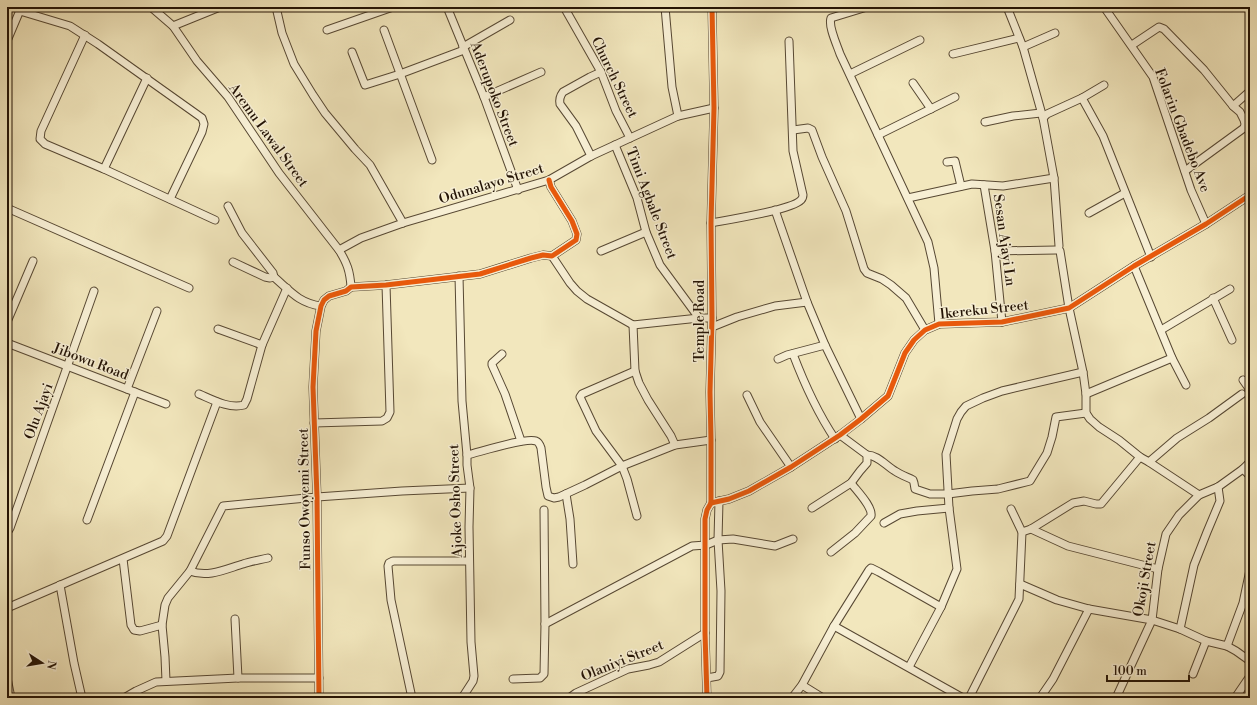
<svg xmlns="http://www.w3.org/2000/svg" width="1257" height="705" font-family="'Libre Bodoni',serif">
	<rect width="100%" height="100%" fill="#f2e7bd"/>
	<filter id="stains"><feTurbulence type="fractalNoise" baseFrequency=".005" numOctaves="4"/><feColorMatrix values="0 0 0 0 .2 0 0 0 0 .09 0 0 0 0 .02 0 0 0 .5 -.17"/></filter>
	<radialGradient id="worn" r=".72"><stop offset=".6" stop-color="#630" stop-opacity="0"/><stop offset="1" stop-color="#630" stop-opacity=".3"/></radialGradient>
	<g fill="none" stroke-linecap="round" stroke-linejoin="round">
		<defs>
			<g id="minor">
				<path d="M151 7 173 26 197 61 228 97 279 173 339 250C347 263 350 271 351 287"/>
				<path d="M276 7 282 33 294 64 313 95 325 113 355 149 370 165 403 223"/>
				<path d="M447 7 484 97 518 190"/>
				<path d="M564 7 601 72 616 111 630 138"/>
				<path d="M665 7 672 87 678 116"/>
				<path d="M867 7 831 18C828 26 837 45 840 54L928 242 934 268 939 324"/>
				<path d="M1007 7 1023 47 1043 118 1054 178 1059 246"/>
				<path d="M1104 7 1153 77 1191 190 1206 224"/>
				<path d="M20 11 70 26 98 44 202 118 204 124 202 132 170 199"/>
				<path d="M173 26 220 7"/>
				<path d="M327 30 393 7"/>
				<path d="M384 30 432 160"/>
				<path d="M85 35 41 131 40 139 45 144 104 169 215 220"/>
				<path d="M7 41 21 8"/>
				<path d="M1132 45 1159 27 1164 29 1204 70 1233 106 1240 112 1244 120 1245 124 1244 128 1185 171"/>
				<path d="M463 47 510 20"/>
				<path d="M1023 47 1055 33"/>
				<path d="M352 52 365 85 400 74 464 50"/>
				<path d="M953 54 1019 38"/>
				<path d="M850 74 920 40"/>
				<path d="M913 83 931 109"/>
				<path d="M484 97 541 72"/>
				<path d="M1082 98 1103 136 1151 257"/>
				<path d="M1233 106 1250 91"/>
				<path d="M1043 118 1047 114 1082 98 1104 85"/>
				<path d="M985 122 1013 116 1041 113"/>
				<path d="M793 130 808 128 812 130 822 157 846 211 864 269 867 273 882 279 891 285 906 298 925 330"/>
				<path d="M878 135 955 97"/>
				<path d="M615 145 637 198 646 232 660 265 699 318H712"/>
				<path d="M591 156 576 126 560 104C559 99 560 96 563 92L590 77 601 72"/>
				<path d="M947 162 955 161 961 186"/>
				<path d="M104 169 147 78"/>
				<path d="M984 185 995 251 1002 322"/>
				<path d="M908 198 972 184 1003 186 1054 178"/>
				<path d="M228 206 242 233 273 273 274 277"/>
				<path d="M7 208 189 288"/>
				<path d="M775 210 807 302 825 345 861 419"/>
				<path d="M1089 213 1125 193"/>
				<path d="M711 223C727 220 792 210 801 200 803 198 803 197 803 195L793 151 789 41"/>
				<path d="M339 250 361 238 403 223 549 180 591 156 678 116 714 108"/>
				<path d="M601 251 646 232"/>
				<path d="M995 251 1056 250"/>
				<path d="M1060 251 1069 308 1083 372 1086 394V413L1090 419 1099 427 1119 440 1140 457 1149 462 1199 495 1218 487 1243 469 1250 476"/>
				<path d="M552 256 570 283 577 291 587 299 633 325 699 318"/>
				<path d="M233 262 265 277 270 278 274 277C290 291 299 303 321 306"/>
				<path d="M1134 266 1172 358 1186 385"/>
				<path d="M459 276 462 401 467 455V465L470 488 469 527 471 642 474 676 473 681 462 698"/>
				<path d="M1213 298 1232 340"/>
				<path d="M7 322 33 261"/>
				<path d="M633 325 635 371 639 383 648 400 671 436 675 445"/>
				<path d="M712 327 737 317 775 306 807 302"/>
				<path d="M218 329 262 345"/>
				<path d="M1161 330 1230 289"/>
				<path d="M7 343 166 404"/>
				<path d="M502 354 492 363V365L505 394 521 441"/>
				<path d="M793 354C804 383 817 412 835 439"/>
				<path d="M778 359 787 355 825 345"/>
				<path d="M635 371 582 394 580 397 596 431 622 466 627 479 637 516"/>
				<path d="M1243 380 1250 390"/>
				<path d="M127 389 157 311"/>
				<path d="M199 394C213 400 229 409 244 405L247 399 262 345 287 288"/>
				<path d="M1086 394 1172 358"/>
				<path d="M747 395 760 422 791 467"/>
				<path d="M314 423 382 421 387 418 390 412 386 285"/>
				<path d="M467 455C480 452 526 437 536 441 539 442 540 445 541 448L546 487 548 496 554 498 559 497 585 485 622 466 675 445 711 440"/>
				<path d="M867 455C878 455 886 466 895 471 901 475 907 477 913 480L914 483 915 489 930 494H948L972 491 998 489 1030 481 1047 453 1052 437 1056 417 1086 413"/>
				<path d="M1149 462 1177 438 1209 418 1242 394"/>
				<path d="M1243 469 1250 462"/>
				<path d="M566 494 570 519 573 564"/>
				<path d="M711 503 729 499 749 491 791 467 840 435 861 419 888 396 905 353 914 340 925 330 939 324 1002 322 1069 308 1134 266 1206 224 1250 195"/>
				<path d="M812 508 851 483 860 471 867 463V455L840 435"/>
				<path d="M87 520 135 392"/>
				<path d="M884 523 900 514 917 511 949 508"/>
				<path d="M1031 529 1068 546 1158 569"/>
				<path d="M1022 532 1031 529 1073 503 1084 501 1096 504H1101L1140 457"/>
				<path d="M7 533 10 528 94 291"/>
				<path d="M831 552 855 533 871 516C873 507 857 491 851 483"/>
				<path d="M123 559 131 625 134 630 140 631 162 625"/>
				<path d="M190 571C208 578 226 569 243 564 251 561 260 560 268 558"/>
				<path d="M1020 584 1057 600 1089 609 1152 620 1180 629 1206 641 1193 674"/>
				<path d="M60 585 74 663 82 698"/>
				<path d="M7 608 163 541 167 536 217 402"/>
				<path d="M235 619 238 678"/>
				<path d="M545 624 692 546 706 545 718 540 733 539 775 546 793 539"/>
				<path d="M834 626 963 698"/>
				<path d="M1180 629 1194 565 1207 532 1220 501 1218 487"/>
				<path d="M1206 641 1227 646 1243 603 1250 570"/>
				<path d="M1227 646 1236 651 1250 661"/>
				<path d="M909 667 941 607 957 569 949 508 946 454 957 419 961 412 966 406 983 398 1002 391 1083 372"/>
				<path d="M7 678 11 698"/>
				<path d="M707 678 718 676 720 672 721 591 718 540 719 501"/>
				<path d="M513 679 540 678 544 674 545 624 544 510"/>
				<path d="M166 681 165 657 162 625 165 605 168 598 190 571 223 506 317 497 402 491 470 488"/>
				<path d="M802 685 823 698"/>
				<path d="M124 698 136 691 156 682 238 678H319"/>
				<path d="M319 698 317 497 313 387 316 331 321 306 324 300 329 296 346 291 351 287 386 285 480 274 531 258 543 255 552 256 576 240 577 234 572 221 551 187 549 180"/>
				<path d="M412 698 391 600 388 566 389 563 393 561H469"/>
				<path d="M569 698 576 693 628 669 649 665 659 662 705 633"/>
				<path d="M707 698 705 633V519L707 510 711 503V440L710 392 712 318 711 223 714 108 712 7"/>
				<path d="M792 698 802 685 834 626 869 570 871 568 879 572 941 607"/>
				<path d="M969 698 1019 599 1022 532 1011 509"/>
				<path d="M1040 698 1053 679 1089 609"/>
				<path d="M1116 698 1152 620 1158 569 1166 534 1179 515 1199 495"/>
				<path d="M1235 698 1250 676"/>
			</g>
		</defs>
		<use href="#minor" stroke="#574833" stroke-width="9"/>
		<use href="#minor" stroke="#f7efd4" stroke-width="7"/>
		<defs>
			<g id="cycleway">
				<path d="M711 503 729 499 749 491 791 467 840 435 861 419 888 396 905 353 914 340 925 330 939 324 1002 322 1069 308 1134 266 1206 224 1250 195"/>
				<path d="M319 698 317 497 313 387 316 331 321 306 324 300 329 296 346 291 351 287 386 285 480 274 531 258 543 255 552 256 576 240 577 234 572 221 551 187 549 180"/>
				<path d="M707 698 705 633V519L707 510 711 503V440L710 392 712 318 711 223 714 108 712 7"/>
			</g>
		</defs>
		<use href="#cycleway" stroke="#f7efd4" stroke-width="8"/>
		<use href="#cycleway" stroke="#e8590c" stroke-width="5"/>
	</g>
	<g text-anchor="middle" stroke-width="3" stroke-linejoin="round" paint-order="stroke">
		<g font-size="14" fill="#231305" stroke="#f7efd4">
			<text transform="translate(615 77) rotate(64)" y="5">Church Street</text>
			<text transform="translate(495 94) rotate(69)" y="5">Aderupoko Street</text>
			<text transform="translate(1183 130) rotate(69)" y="5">Folarin Gbadebo Ave</text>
			<text transform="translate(269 135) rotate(54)" y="5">Aremu Lawal Street</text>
			<text transform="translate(491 183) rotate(-17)" y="5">Odunalayo Street</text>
			<text transform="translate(652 203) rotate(69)" y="5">Timi Agbale Street</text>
			<text transform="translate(1005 240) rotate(82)" y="5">Sesan Ajayi Ln</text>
			<text transform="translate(984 309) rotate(-6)" y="5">Ikereku Street</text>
			<text transform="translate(699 321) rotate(-90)" y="5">Temple Road</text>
			<text transform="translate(91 361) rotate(21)" y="5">Jibowu Road</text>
			<text transform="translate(38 411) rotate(-70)" y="5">Olu Ajayi</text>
			<text transform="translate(304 499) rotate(-91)" y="5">Funso Owoyemi Street</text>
			<text transform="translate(455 501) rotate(-92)" y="5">Ajoke Osho Street</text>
			<text transform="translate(1144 579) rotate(-80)" y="5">Okoji Street</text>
			<text transform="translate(622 660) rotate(-22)" y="5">Olaniyi Street</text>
		</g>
	</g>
	<rect width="1257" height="705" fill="none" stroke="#f2e7bd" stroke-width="24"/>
	<rect x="8" y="8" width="1241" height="689" fill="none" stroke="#231305" stroke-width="2"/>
	<rect x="12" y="12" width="1233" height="681" fill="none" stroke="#231305"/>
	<g transform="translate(42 663) rotate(102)" stroke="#f7efd4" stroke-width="3" paint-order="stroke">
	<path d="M0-3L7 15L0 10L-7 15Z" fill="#231305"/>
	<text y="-6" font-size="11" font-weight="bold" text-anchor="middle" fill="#231305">N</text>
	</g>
	<path d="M1107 675v6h82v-6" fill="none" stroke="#231305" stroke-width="2"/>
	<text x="1113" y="675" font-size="12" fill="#231305" stroke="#f7efd4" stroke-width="3" paint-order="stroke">100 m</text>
	<rect width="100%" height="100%" filter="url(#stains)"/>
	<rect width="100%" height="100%" fill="url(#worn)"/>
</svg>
